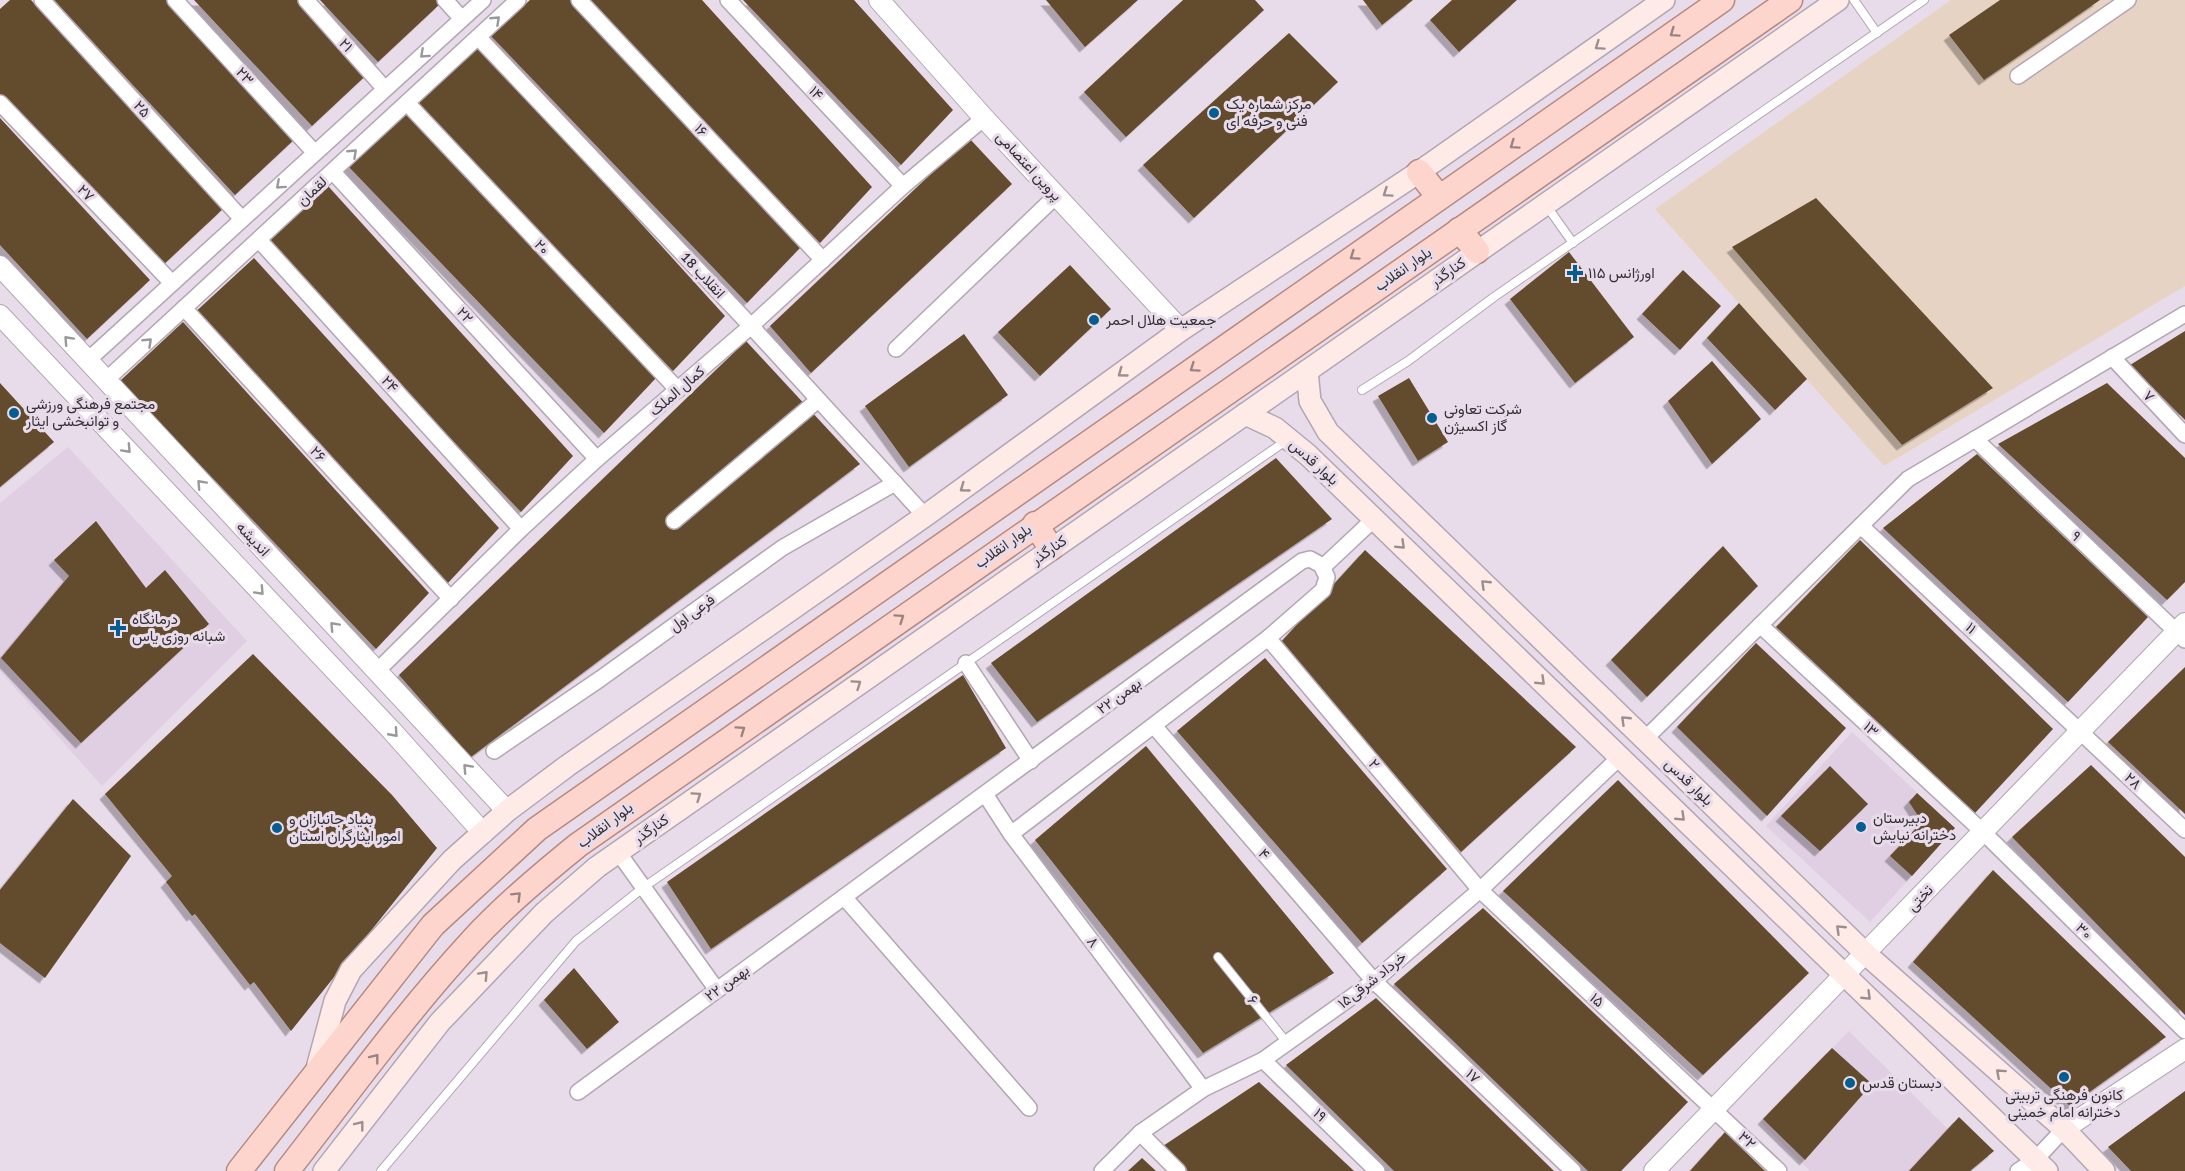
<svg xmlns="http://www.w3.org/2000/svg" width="2185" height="1171" font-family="Signika,Vazirmatn,sans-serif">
	<defs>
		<filter id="shadow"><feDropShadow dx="-5.5" dy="5.5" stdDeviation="0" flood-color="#0004"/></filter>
	</defs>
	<rect width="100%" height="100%" fill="#e9dcea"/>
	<path fill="#e7d3c4" d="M1951 0H2185V286L1884 466 1655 209Z"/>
	<g fill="#e0cee2">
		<path d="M68 447 247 641 102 786 0 671V503Z"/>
		<path d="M1852 732 1955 828 1870 922 1766 826Z"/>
		<path d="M1849 1031 1949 1130 1910 1171H1810L1760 1122Z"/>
	</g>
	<g fill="#634b2d" filter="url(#shadow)">
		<path d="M10 0H31L224 208 161 267 0 94V9Z"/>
		<path d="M54 0H172L298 136 235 195Z"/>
		<path d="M194 0H312L375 67 312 126Z"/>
		<path d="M320 0H438L441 3 378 62Z"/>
		<path d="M530 0H575L800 248 747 303 491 36Z"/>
		<path d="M587 0H702L872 187 820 243Z"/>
		<path d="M743 0H854L953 110 901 165Z"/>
		<path d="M1046 0H1138L1085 47Z"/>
		<path d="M1183 0H1255L1264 10 1126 137 1084 92Z"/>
		<path d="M1363 0H1413L1382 25Z"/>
		<path d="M1452 0H1517L1459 52 1430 20Z"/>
		<path d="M2000 0H2100L1984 80 1949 35Z"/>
		<path d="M1289 33 1338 82 1194 218 1143 165Z"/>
		<path d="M479 45 725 316 673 371 416 104Z"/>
		<path d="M410 107 656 378 604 433 348 166Z"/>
		<path d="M0 118 150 280 87 339 0 245Z"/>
		<path d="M969 138 1012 184 811 373 770 326Z"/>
		<path d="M328 186 573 456 521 512 265 245Z"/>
		<path d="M1816 198 1993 388 1902 445 1732 247Z"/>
		<path d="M1569 252 1634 337 1575 383 1510 299Z"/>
		<path d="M254 258 499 528 447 584 190 317Z"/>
		<path d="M1070 265 1111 309 1040 376 998 332Z"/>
		<path d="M1683 270 1721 306 1680 350 1642 314Z"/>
		<path d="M1739 303 1807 379 1775 410 1707 338Z"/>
		<path d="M183 322 429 593 376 649 120 381Z"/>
		<path d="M2185 331V420L2130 365Z"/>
		<path d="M964 334 1008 395 909 467 865 406Z"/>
		<path d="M746 341 860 464 471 757 399 675Z"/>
		<path d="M1712 361 1761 419 1712 464 1668 401Z"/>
		<path d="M1409 378 1448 442 1418 461 1378 396Z"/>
		<path d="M0 383 54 442 0 487Z"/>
		<path d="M2107 383 2185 458V582L2167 600 1998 444Z"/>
		<path d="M1977 454 2148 617 2068 702 1883 528Z"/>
		<path d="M1276 458 1332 519 1037 722 991 663Z"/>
		<path d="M96 521 146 588 165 570 209 624 81 743 1 658 69 576 54 560Z"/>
		<path d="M1860 540 2053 729 1975 813 1776 627Z"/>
		<path d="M1723 546 1758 586 1647 697 1611 660Z"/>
		<path d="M1365 550 1576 747 1461 852 1281 642Z"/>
		<path d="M1756 643 1846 728 1767 816 1677 727Z"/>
		<path d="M253 654 392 795 437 848 291 1031 254 982 250 985 195 914 192 916 166 882 172 876 105 794Z"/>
		<path d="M1265 658 1447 869 1362 943 1177 731Z"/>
		<path d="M2185 667V814L2108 742Z"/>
		<path d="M963 675 1006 748 711 949 667 882Z"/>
		<path d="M1146 746 1334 973 1203 1053 1035 840Z"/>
		<path d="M2091 765 2185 857V1015L2012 837Z"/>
		<path d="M1830 766 1868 804 1820 851 1781 816Z"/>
		<path d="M1618 780 1809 973 1703 1075 1503 891Z"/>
		<path d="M1917 793 1955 828 1912 876 1890 856 1922 822 1909 802Z"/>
		<path d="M73 799 131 856 45 978 0 943V890Z"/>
		<path d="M1993 870 2166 1037 2070 1106 1913 962Z"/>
		<path d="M1483 908 1688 1102 1621 1171H1588L1394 984Z"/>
		<path d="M574 968 619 1022 587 1049 544 1000Z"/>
		<path d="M1376 998 1554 1171H1394L1286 1065Z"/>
		<path d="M1832 1048 1872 1084 1805 1160 1763 1119Z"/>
		<path d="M1259 1082 1354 1171H1188L1163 1146Z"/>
		<path d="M2185 1091V1171H2131L2108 1147Z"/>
		<path d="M1959 1117 1994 1151 1970 1171H1909Z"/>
		<path d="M1725 1132 1765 1171H1690Z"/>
		<path d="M1142 1158 1156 1171H1128Z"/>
	</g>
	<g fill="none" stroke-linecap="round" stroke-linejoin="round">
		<defs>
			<g id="service">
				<path d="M1854 0 1877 33"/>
				<path d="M1546 205 1573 243"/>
				<path d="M1362 390 1408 361 1494 297 1924 0"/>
				<path d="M1218 957 1288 1044"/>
				<path d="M381 1171 576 941 644 887 1287 440"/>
			</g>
			<g id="minor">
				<path d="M42 0 242 219"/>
				<path d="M175 0 315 153"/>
				<path d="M306 0 385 89"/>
				<path d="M445 0 462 19"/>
				<path d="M579 0 823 260"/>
				<path d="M728 0 903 186"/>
				<path d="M478 37 751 326 925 516"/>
				<path d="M2018 76 2128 0"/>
				<path d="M0 103 172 283"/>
				<path d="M407 103 678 390"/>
				<path d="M333 172 597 459"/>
				<path d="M259 240 521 529"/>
				<path d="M184 308 451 599"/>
				<path d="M896 349 1057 195"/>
				<path d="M2112 357 2185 435"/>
				<path d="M87 361 483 0"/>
				<path d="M105 381 518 0"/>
				<path d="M1975 439 2185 640"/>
				<path d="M674 521 818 400"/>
				<path d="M1861 526 2185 830"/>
				<path d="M1323 567 1374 519"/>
				<path d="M1760 625 1983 832 2185 1031"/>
				<path d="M1268 638 1480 890 1779 1171"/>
				<path d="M966 663 1031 761"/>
				<path d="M377 671 521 529 597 459 751 326 903 186 984 118"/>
				<path d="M1155 727 1374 981 1573 1171"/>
				<path d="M1645 739 1908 479 2185 314"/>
				<path d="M494 751 600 679 782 548 895 483"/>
				<path d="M985 794 1011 834 1203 1089"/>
				<path d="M618 852 717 990"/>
				<path d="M844 897 1029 1108"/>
				<path d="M1263 1060 1377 1171"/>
				<path d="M578 1092 1302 561 1310 559 1321 565 1327 577 1323 590 1268 638 1011 834"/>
				<path d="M1140 1133 1178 1171"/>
				<path d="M1102 1171 1140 1133 1203 1089 1263 1060 1374 981 1480 890 1620 757"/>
				<path d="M2018 1171 2035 1160 2064 1129"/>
			</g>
			<g id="tertiary">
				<path d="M879 0 984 118 1181 330"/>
				<path d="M0 266 507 811"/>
				<path d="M0 315 392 731 483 833"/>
				<path d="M2064 1129 2185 1049"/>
				<path d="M1654 1171 2185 623"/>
			</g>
			<g id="secondary">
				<path d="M1307 371 1310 401 1328 432 1866 954 2064 1129 2104 1171"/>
				<path d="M1245 414 1275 428 1308 455 2047 1171"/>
				<path d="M316 1072 335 1001 351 970 452 860 507 811 567 766 925 516 1181 330 1419 172 1664 0"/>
				<path d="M324 1171 440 1022 544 913 597 867 1838 0"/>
			</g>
			<g id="primary">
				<path d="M1419 172 1439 197"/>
				<path d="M1459 230 1477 251"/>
				<path d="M1035 524 1051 548"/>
				<path d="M239 1171 433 925 537 829 1722 0"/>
				<path d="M287 1171C347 1094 404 1015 470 943 503 907 540 876 578 845L1790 0"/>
			</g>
		</defs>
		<use href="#service" stroke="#b2a6b3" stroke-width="10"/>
		<use href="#minor" stroke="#b2a6b3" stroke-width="18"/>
		<use href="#tertiary" stroke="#b2a6b3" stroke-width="22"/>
		<use href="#secondary" stroke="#b2a6b3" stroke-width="24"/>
		<use href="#primary" stroke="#b68981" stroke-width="27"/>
		<use href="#service" stroke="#fff" stroke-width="8"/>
		<use href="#minor" stroke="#fff" stroke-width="15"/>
		<use href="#tertiary" stroke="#fff" stroke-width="20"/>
		<use href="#secondary" stroke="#feeae6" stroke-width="21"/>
		<use href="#primary" stroke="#fdd5cc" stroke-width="24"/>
	</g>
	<defs><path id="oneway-chevron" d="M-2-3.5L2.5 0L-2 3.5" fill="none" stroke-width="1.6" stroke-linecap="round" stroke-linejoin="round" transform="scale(1.5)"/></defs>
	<g stroke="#9a989a">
		<use href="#oneway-chevron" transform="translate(496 20) rotate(-43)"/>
		<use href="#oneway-chevron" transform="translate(424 54) rotate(138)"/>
		<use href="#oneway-chevron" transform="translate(353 153) rotate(-43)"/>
		<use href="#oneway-chevron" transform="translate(280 185) rotate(138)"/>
		<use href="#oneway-chevron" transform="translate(68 340) rotate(-133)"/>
		<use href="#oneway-chevron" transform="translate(148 342) rotate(-43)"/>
		<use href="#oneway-chevron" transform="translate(127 449) rotate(47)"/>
		<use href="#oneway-chevron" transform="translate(201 484) rotate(-133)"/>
		<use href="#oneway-chevron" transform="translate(260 591) rotate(47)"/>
		<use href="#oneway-chevron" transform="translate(334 626) rotate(-133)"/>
		<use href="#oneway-chevron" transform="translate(394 733) rotate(48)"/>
		<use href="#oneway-chevron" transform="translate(467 768) rotate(-133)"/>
	</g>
	<g stroke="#998381">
		<use href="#oneway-chevron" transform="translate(1674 33) rotate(145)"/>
		<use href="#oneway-chevron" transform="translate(1514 145) rotate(145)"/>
		<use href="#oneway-chevron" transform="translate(1354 256) rotate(145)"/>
		<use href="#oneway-chevron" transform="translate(1194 368) rotate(145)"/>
		<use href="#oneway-chevron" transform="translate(900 618) rotate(-35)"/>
		<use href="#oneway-chevron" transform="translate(741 730) rotate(-35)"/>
		<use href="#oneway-chevron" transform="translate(517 896) rotate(-45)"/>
		<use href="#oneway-chevron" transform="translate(375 1058) rotate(-52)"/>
	</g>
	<g stroke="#9a8e8e">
		<use href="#oneway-chevron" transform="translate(1599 46) rotate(145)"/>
		<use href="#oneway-chevron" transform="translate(1387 193) rotate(146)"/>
		<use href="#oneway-chevron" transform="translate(1122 373) rotate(144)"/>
		<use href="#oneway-chevron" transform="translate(964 488) rotate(144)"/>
		<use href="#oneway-chevron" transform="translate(1401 545) rotate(44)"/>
		<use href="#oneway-chevron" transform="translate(1485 584) rotate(-136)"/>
		<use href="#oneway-chevron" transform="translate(1541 681) rotate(44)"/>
		<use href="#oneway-chevron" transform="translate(857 684) rotate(-35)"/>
		<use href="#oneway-chevron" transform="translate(1625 720) rotate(-136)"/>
		<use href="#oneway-chevron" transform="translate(697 796) rotate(-35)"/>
		<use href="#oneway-chevron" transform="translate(1681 817) rotate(44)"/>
		<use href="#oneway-chevron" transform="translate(1840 929) rotate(-136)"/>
		<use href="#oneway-chevron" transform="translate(484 975) rotate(-47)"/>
		<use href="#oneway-chevron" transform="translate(1867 996) rotate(44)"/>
		<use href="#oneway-chevron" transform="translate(2000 1073) rotate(-138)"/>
		<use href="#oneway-chevron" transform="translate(360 1125) rotate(-52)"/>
	</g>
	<g fill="#065d8f" stroke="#e9dcea" stroke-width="2">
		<circle cx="1214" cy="113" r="6"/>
		<path d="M1572 264h6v6h6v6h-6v6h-6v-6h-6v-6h6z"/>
		<circle cx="1094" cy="320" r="6"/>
		<circle cx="14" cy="413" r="6"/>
		<circle cx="1432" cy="418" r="6"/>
		<path d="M115 619h6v6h6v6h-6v6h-6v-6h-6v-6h6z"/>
		<circle cx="1861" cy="827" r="6"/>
		<circle cx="277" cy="828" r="6"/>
		<circle cx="2064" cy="1077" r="6"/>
		<circle cx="1850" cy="1083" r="6"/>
	</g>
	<g text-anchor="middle" stroke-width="6" stroke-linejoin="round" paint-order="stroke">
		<g font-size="15" fill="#353136" stroke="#e9dcea">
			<text transform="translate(346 45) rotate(49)" y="5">۲۱</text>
			<text transform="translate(245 76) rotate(48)" y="5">۲۳</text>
			<text transform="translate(816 93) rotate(47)" y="5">۱۴</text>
			<text transform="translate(142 109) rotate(48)" y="5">۲۵</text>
			<text transform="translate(701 130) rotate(47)" y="5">۱۶</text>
			<text transform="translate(1029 166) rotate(47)" y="5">پروین اعتصامی</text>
			<text transform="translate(312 191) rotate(-43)" y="5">لقمان</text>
			<text transform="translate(86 193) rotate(46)" y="5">۲۷</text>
			<text transform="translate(542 247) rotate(47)" y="5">۲۰</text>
			<text transform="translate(1403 269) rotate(-35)" y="5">بلوار انقلاب</text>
			<text transform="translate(1448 272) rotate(-35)" y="5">کنارگذر</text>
			<text transform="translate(703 275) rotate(47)" y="5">انقلاب 18</text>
			<text transform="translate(465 315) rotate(47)" y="5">۲۲</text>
			<text transform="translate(390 384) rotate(48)" y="5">۲۴</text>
			<text transform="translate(677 391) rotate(-41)" y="5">کمال الملک</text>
			<text transform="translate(2149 396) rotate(47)" y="5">۷</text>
			<text transform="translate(318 454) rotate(47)" y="5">۲۶</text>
			<text transform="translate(1314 462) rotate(42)" y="5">بلوار قدس</text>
			<text transform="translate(2076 536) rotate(44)" y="5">۹</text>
			<text transform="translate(253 539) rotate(47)" y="5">اندیشه</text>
			<text transform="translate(1003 546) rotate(-35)" y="5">بلوار انقلاب</text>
			<text transform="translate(1049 550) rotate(-35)" y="5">کنارگذر</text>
			<text transform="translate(692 613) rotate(-36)" y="5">فرعی اول</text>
			<text transform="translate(1971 628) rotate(43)" y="5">۱۱</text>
			<text transform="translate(1119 696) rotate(-36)" y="5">۲۲ بهمن</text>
			<text transform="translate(1871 729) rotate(43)" y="5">۱۳</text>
			<text transform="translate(1374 764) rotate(50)" y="5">۲</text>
			<text transform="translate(2133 781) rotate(44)" y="5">۲۸</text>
			<text transform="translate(1689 782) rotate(44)" y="5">بلوار قدس</text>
			<text transform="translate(605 825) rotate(-37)" y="5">بلوار انقلاب</text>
			<text transform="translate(651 829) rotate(-35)" y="5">کنارگذر</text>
			<text transform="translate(1264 854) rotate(49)" y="5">۴</text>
			<text transform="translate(1920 898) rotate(-46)" y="5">تختی</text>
			<text transform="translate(2084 931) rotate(45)" y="5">۳۰</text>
			<text transform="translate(1093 942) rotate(53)" y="5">۸</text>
			<text transform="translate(1372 980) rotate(-38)" y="5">۱۵خرداد شرقی</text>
			<text transform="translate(727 983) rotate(-36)" y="5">۲۲ بهمن</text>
			<text transform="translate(1253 1000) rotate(52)" y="5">۶</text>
			<text transform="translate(1597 1000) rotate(43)" y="5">۱۵</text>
			<text transform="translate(1473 1076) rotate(44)" y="5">۱۷</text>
			<text transform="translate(1320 1115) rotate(44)" y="5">۱۹</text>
			<text transform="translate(1747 1140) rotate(44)" y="5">۳۲</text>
		</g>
		<g font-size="15" fill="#353136" stroke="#e9dcea" text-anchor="start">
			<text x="1226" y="109">مرکز شماره یک<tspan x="1226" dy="17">فنی و حرفه ای</tspan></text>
			<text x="1588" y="278">اورژانس ۱۱۵</text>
			<text x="1106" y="325">جمعیت هلال احمر</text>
			<text x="26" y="409">مجتمع فرهنگی ورزشی<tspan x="26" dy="17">و توانبخشی ایثار</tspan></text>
			<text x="1444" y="414">شرکت تعاونی<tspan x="1444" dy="17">گاز اکسیژن</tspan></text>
			<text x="132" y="624">درمانگاه<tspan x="132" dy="17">شبانه روزی یاس</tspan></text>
			<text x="1873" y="823">دبیرستان<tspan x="1873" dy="17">دخترانه نیایش</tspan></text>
			<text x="289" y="824">بنیاد جانبازان و<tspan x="289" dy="17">امور ایثارگران استان</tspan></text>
			<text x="1862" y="1088">دبستان قدس</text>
			<text x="2064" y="1100" text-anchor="middle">کانون فرهنگی تربیتی<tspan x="2064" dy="17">دخترانه امام خمینی</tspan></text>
		</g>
	</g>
</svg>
